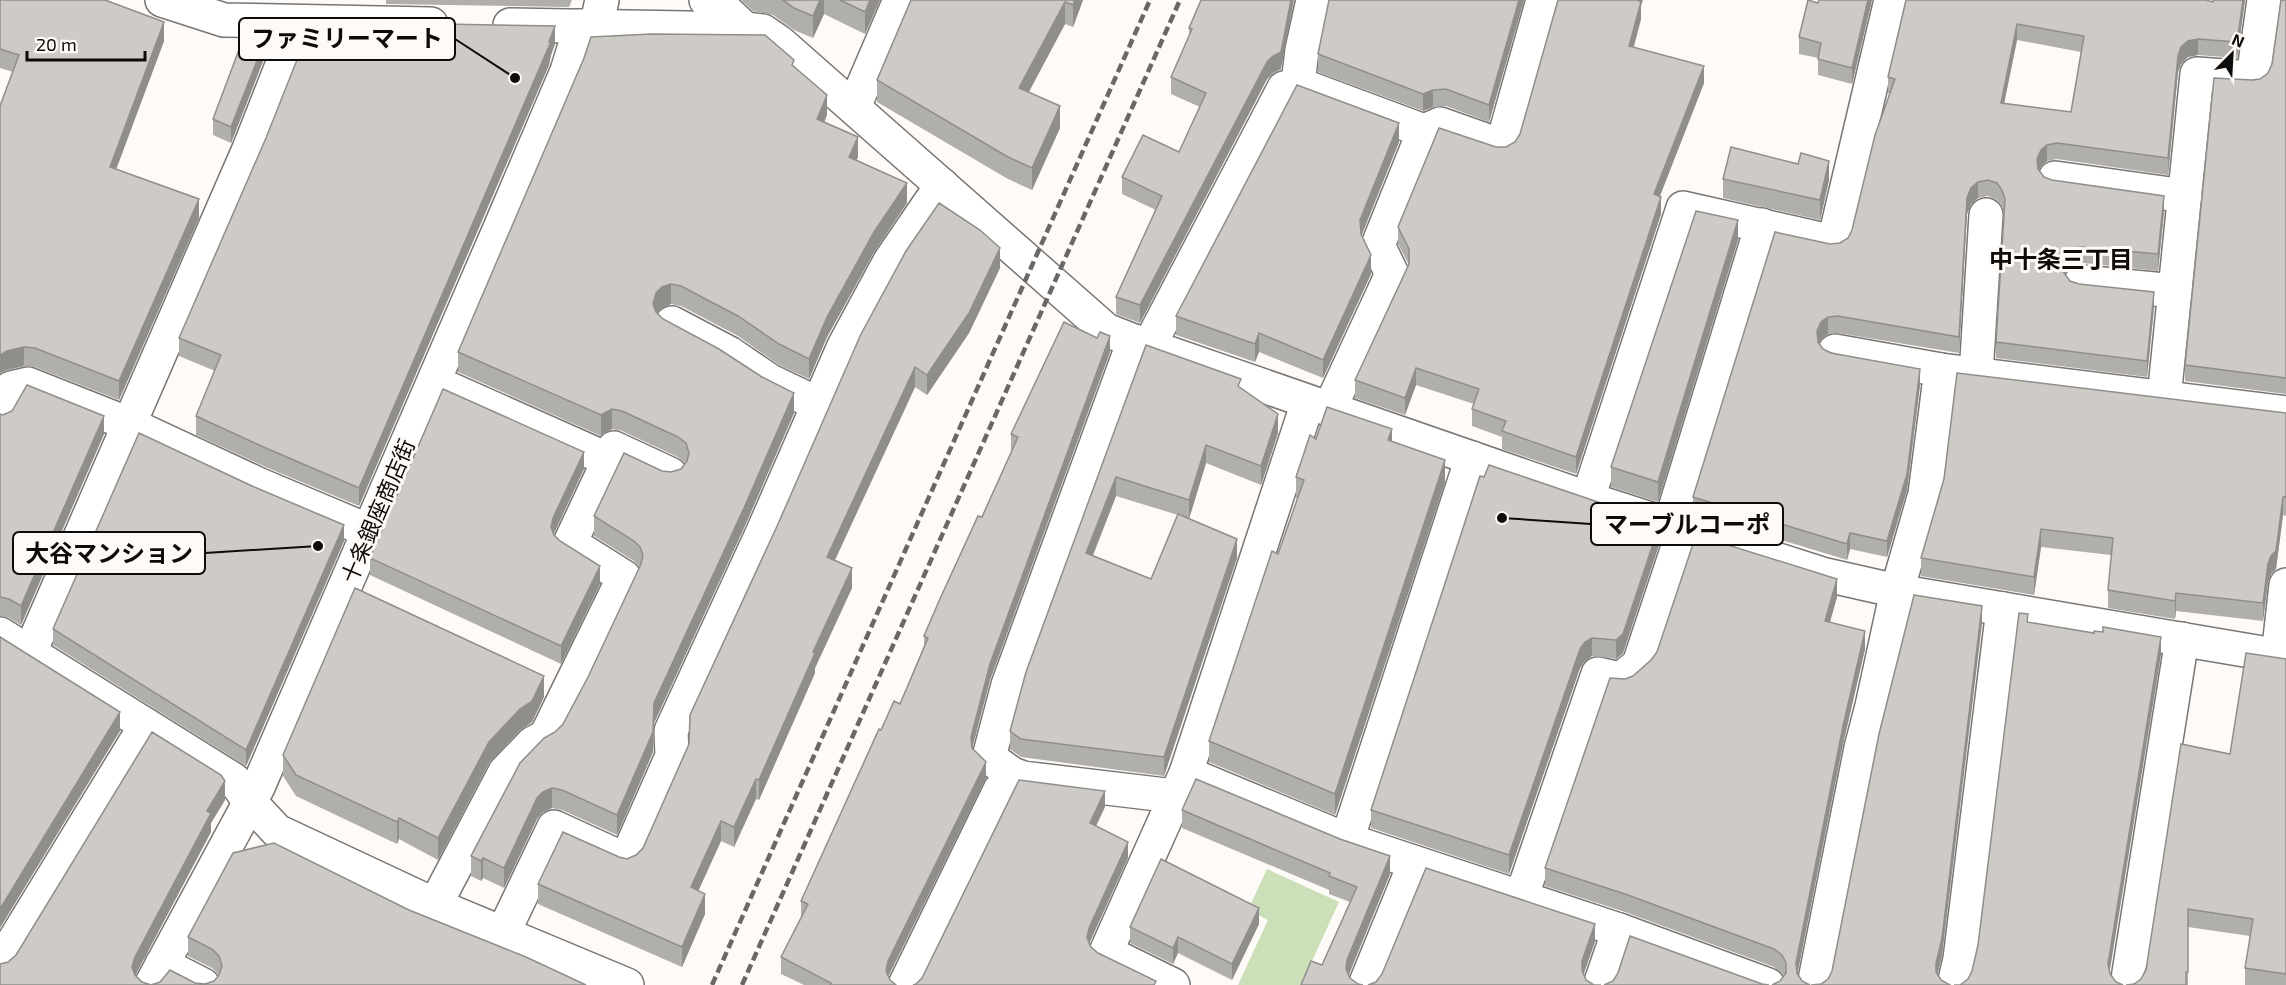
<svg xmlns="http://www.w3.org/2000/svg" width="2286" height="985" font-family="'Exo 2','Noto Sans JP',sans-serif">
	<rect width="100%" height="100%" fill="#fefaf7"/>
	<path fill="#cbdfb8" d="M1267 869 1339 902 1301 985H1238L1268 920 1248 910Z"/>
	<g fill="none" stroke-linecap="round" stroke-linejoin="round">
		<defs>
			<g id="minor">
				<path d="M162 0 224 20 431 24"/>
				<path d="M706 0 725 10 745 29"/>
				<path d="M510 25 745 29 763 31 779 42 1106 330 1134 341 1610 506 1822 574 1897 591 2286 657"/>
				<path d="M596 27 602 0"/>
				<path d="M1298 84 1302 50 1313 0"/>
				<path d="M854 107 900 0"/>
				<path d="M1424 131 1440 124 1502 146 1543 0"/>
				<path d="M2055 178 2185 196"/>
				<path d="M2081 282 2175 291"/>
				<path d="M672 323 729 353 770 381 818 404"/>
				<path d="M1149 346 1284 88 1298 84 1424 131 1378 245 1392 274 1329 410"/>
				<path d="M1835 351 1941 370 2286 413"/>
				<path d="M1976 375 1986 215"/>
				<path d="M434 382 609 460 614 448 670 474"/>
				<path d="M2164 398 2197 74 2253 78 2264 0"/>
				<path d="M0 415 11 388 28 384 129 424 260 485 369 531"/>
				<path d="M1588 498 1683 208 1834 242 1891 0"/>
				<path d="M1670 525 1762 225"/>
				<path d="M0 634 234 780 250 802 277 831 435 905 627 985"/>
				<path d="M30 652 249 149 299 22"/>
				<path d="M2278 656 2286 585"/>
				<path d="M1186 773 1347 840 1619 930 1768 985"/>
				<path d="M1012 774 989 757 1008 685 1134 341"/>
				<path d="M1347 840 1472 458"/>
				<path d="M1521 898 1598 674 1621 679 1639 664 1684 529"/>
				<path d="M435 905 505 772 533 743 546 736 624 577 570 543 609 460"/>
				<path d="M503 933 554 827 626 860 672 756 671 731 761 536 844 346 890 261 942 185"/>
				<path d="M0 964 146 725"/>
				<path d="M162 964 203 985"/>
				<path d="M151 985 258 787 500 228 567 71 581 26"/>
				<path d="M905 985 1000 790 1012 774 1023 778 1174 796"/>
				<path d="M1173 985 1106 952 1186 773 1308 402"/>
				<path d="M1365 985 1415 863"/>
				<path d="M1600 985 1619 930"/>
				<path d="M1814 985 1861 748 1872 706 1897 591 1925 494 1941 370"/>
				<path d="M1954 985 1960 959 2003 609"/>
				<path d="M2127 985 2182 639"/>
			</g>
		</defs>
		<use href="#minor" stroke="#797572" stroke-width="36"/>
		<use href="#minor" stroke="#fff" stroke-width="33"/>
		<g stroke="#6a6866" stroke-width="4.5" stroke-dasharray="9 4.5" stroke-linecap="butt">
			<path d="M712 985 1150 0"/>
			<path d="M742 985 1180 0"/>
		</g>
	</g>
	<g fill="#b1afab" fill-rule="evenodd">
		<path d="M0 0 164 41 116 169 199 218 119 400 35 367 24 366 7 370 13 72 0 68Z"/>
		<path d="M386 0H572L569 7 386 4Z"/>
		<path d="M741 0H880L865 34 824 14 813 38 794 30 773 15 753 11Z"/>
		<path d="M911 0H1083L1073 27 1065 24 1029 92 1060 128 1032 190 1008 179 877 102V80Z"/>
		<path d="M1329 0H1524L1489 122 1446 106 1433 107 1423 111 1318 72V54Z"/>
		<path d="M1819 0H1872L1852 84 1818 75V58L1799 54V37Z"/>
		<path d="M1906 0 2213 2V0H2245L2237 58 2198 55 2188 57 2181 64 2178 72 2168 175 2057 159 2047 161 2041 166 2039 170 2044 177 2052 180 2164 212 2158 271 2082 263 2074 265 2066 271 2065 274 2070 281 2079 284 2154 308 2147 377 1996 358V342L2004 212 2002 206 1997 200 1988 196 1978 198 1971 204 1967 214 1959 353 1838 333 1828 334 1821 339 1819 343 1823 349 1920 385 1907 490 1887 557 1850 549 1847 560 1693 513V497L1830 244 1840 243 1848 238 1852 230 1890 94 1888 93V77ZM2017 40 2081 52 2071 112 2004 103Z"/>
		<path d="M2286 0V394L2185 381V365L2252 80 2260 79 2268 73 2272 64Z"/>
		<path d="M1641 6V19L1634 47 1704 83 1660 196 1661 214 1576 474 1502 449V437L1472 426V409L1474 404 1416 385 1405 415 1355 398V380L1409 265 1398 244V227L1496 147H1506L1515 142 1520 134Z"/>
		<path d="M1189 28 1281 69 1273 73 1267 79 1140 323 1116 314V297L1156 210 1122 194V177L1179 152 1200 107 1171 94V77L1189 36Z"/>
		<path d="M555 44 551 55 549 65 359 506 268 468 196 435V416L215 371 179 356V338Z"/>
		<path d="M269 46 231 143 213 135V119Z"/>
		<path d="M794 66 827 115 824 122 858 157 856 160 907 203 874 252 827 337 809 379 779 365 738 336 681 306 671 304 662 308 657 313 663 319 794 413 744 528 654 723 653 752 617 835 562 810 552 808 543 812 537 819 504 888 483 878 481 881 471 876V856L555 732 563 724 588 677 640 567 634 561 594 536V516L662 471 671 472 681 469 685 463 678 457 622 431 612 429 601 436 458 372V352Z"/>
		<path d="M1399 142 1362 235 1371 274 1323 378 1259 352 1255 362 1176 335V316Z"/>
		<path d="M1723 179 1829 180 1820 220 1723 198Z"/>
		<path d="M1738 240 1658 502 1611 487V467Z"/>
		<path d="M1000 268 969 333 927 395 915 387 835 560 852 588 815 668V673L759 800 756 799 734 847 721 841 698 891 705 914 682 967 538 904V884L619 857 627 859 636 855 643 848 689 744 778 524Z"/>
		<path d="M1146 345 1241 388 1278 433 1261 485 1206 463 1189 519 1237 558 1164 776 1021 757 1010 749V731ZM1116 496 1178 515 1151 579 1093 556Z"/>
		<path d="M1110 352 990 680 972 748 986 778 888 976 890 980 896 985H804L781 974V957L801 918V901L881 730 900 704 924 646V636L982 517 1012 450H1011V434Z"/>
		<path d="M2286 413V516L2283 515 2276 569 2271 574 2268 582 2263 621 2176 611 2175 619 2108 608V590L2111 555 2041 547 2034 595 1921 576V558Z"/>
		<path d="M0 414 104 434 21 625 9 618 0 616Z"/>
		<path d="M1316 439 1392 442 1445 482 1335 815 1209 762V741L1298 499 1296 498V477Z"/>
		<path d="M584 469 554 534 600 584 561 664 370 575V558Z"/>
		<path d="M344 541 246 766 53 645V629Z"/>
		<path d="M1660 542 1623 653 1616 659 1592 656 1585 661 1580 668 1509 874 1371 828V810Z"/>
		<path d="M1837 597 1830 622 1865 649 1843 744 1797 974 1802 981H1780L1784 976 1782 973 1774 967 1625 912 1545 886V868L1625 679Z"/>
		<path d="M2286 659V985H2245V968L2250 936 2188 927V985H2126L2134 984 2141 979 2230 754Z"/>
		<path d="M544 697 532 722 520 730 489 763 438 860 399 839 397 844 296 796 283 776V755Z"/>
		<path d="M225 800 211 823V832L135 975 142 982 151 985 195 983 205 984 214 981 219 975 212 968 188 956V937L409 910 586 985H0L8 962Z"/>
		<path d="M1182 810 1390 874 1349 975 1301 985 1322 965 1350 902 1329 894V890L1182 828Z"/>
		<path d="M1259 924 1232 980 1178 953 1173 964 1130 943V927Z"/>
	</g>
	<g fill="#908e8b">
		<path d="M820 0H824V14L813 38V16Z"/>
		<path d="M870 0H880L865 34V12Z"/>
		<path d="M1075 0H1083L1073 27V5Z"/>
		<path d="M1291 0H1294L1281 69 1273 73 1267 79 1140 323V305L1267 62 1273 56Z"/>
		<path d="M1519 0H1524L1489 122V105Z"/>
		<path d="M1637 0H1643L1641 6V19L1629 63V46Z"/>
		<path d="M1868 0H1872L1852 84V68Z"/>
		<path d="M2243 0H2245L2237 58V42Z"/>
		<path d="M1065 2V24L1019 110V88Z"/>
		<path d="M164 22V41L110 186V167Z"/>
		<path d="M2017 24V40L2001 119V103Z"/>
		<path d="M555 26V44L551 55 549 65 359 506V488Z"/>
		<path d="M269 30V46L231 143V127Z"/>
		<path d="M2198 39V55L2188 57 2181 64 2178 72 2168 175V158L2178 56 2181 47 2188 41Z"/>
		<path d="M1704 66V83L1654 211V194Z"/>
		<path d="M1433 90V107L1423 111V94Z"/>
		<path d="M827 95V115L817 139V119Z"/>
		<path d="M1060 106V128L1032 190V168Z"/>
		<path d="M1399 123V142L1360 238V220Z"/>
		<path d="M858 137V157L849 177V157Z"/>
		<path d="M2047 145V161L2041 166 2037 175V159L2041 150Z"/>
		<path d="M1829 161V180L1820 220V200Z"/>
		<path d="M1978 182V198L1971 204 1967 214 1959 353V337L1967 198 1971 188Z"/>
		<path d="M907 183V203L874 252 827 337 809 379V359L827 317 874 232Z"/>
		<path d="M2164 196V212L2158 271V254Z"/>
		<path d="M1661 197V214L1576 474V457Z"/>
		<path d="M199 199V218L119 400V381Z"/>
		<path d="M1738 220V240L1658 502V482Z"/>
		<path d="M1000 248V268L969 333 927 395V375Z"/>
		<path d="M2074 248V265L2066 271 2062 281V265L2066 254Z"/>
		<path d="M1371 255V274L1323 378V360Z"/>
		<path d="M671 284V304L662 308 656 314 653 304 656 293 662 287Z"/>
		<path d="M2154 292V308L2147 377V361Z"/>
		<path d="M1828 317V334L1821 339 1817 347V331L1821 322Z"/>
		<path d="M1259 333V352L1255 362V344Z"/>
		<path d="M1110 336V352L990 680 971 753V737L990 664Z"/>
		<path d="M24 347V366L7 370 0 373V355L7 351Z"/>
		<path d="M915 367V387L827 577V557Z"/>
		<path d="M1416 368V385L1405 415V398Z"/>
		<path d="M1920 369V385L1907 490 1887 557V541Z"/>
		<path d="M794 393V413L744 528 654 723 653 752 617 835V815L654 703Z"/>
		<path d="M612 409V429L601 436V415Z"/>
		<path d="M1278 414V433L1261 485V466Z"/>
		<path d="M104 416V434L21 625V606Z"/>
		<path d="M1392 429V450L1388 440Z"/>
		<path d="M1206 445V463L1189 519V500Z"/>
		<path d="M584 452V469L553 535 551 527 553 518Z"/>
		<path d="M1445 460V482L1335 815V794Z"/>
		<path d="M1116 477V496L1086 572V553Z"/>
		<path d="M2283 497V515L2276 569 2271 574 2268 582 2263 621V603L2268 564Z"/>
		<path d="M1660 523V542L1623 653 1616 659V640Z"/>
		<path d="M344 525V541L246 766V750Z"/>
		<path d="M2041 529V547L2034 595V577Z"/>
		<path d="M1850 533V549L1847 560V544Z"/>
		<path d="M1237 539V558L1164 776V757Z"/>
		<path d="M600 566V584L561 664V646Z"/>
		<path d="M852 568V588L815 668V673L759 800V780L813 652Z"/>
		<path d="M1837 579V597L1825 639V621Z"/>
		<path d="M2176 593V611L2175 619V601Z"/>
		<path d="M1982 606V624L1942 956 1936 981V963Z"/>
		<path d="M1865 631V649L1843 744 1796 981V963L1843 726Z"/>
		<path d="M2161 637V655L2108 982V964Z"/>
		<path d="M1592 638V656L1585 661 1580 668 1509 874V855L1580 649 1585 642Z"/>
		<path d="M544 676V697L532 722 520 730 489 763 438 860V838L489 742Z"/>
		<path d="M120 712V731L0 928V909Z"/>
		<path d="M986 762V778L888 977 886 971 888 961Z"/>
		<path d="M756 779V799L734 847V827Z"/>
		<path d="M225 781V800L211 823V832L135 976 132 967 135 957 207 811Z"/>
		<path d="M552 788V808L543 812 537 819 504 888V868L537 798 543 792Z"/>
		<path d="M1105 791V807L1090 839V823Z"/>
		<path d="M399 818V839L397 844V822Z"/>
		<path d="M721 821V841L691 907V887Z"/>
		<path d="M1128 842V858L1089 944 1087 938 1089 928Z"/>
		<path d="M1390 856V874L1347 978 1346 969 1347 960Z"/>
		<path d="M483 858V878L481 881V861Z"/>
		<path d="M705 894V914L682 967V947Z"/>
		<path d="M1259 908V924L1232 980V964Z"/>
		<path d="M1595 924V942L1582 979V985V961Z"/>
		<path d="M1178 937V953L1173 964V948Z"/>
	</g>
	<g fill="#cecbc7" stroke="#908e8b" stroke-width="1.5" fill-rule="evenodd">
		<path d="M0 0H105L164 22 110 167 199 199 119 381 35 348 24 347 7 351 0 355V106L19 55 0 49Z"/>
		<path d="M783 0H820L813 16 794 8Z"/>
		<path d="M840 0H870L865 12Z"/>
		<path d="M911 0H1075L1073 5 1065 2 1019 88 1060 106 1032 168 1008 157 877 80Z"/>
		<path d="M1201 0H1291L1281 52 1273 56 1267 62 1140 305 1116 297 1162 196 1122 177 1143 135 1179 152 1206 93 1171 77 1192 29 1189 28Z"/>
		<path d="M1329 0H1519L1489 105 1446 89 1433 90 1423 94 1318 54Z"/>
		<path d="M1558 0H1637L1641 2 1629 46 1704 66 1654 194 1661 197 1576 457 1502 431 1506 421 1472 409 1479 389 1416 368 1405 398 1355 380 1409 264V249L1398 227 1439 128 1496 147H1506L1515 142 1520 134Z"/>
		<path d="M1808 0 1818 3 1819 0H1868L1852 68 1818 59 1821 43 1799 37Z"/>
		<path d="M1906 0H2206L2213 2V0H2243L2237 42 2198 39 2188 41 2181 47 2178 56 2168 158 2057 143 2047 145 2041 150 2037 159 2038 169 2044 177 2052 180 2164 196 2158 254 2082 247 2074 248 2066 254 2062 265 2064 273 2070 281 2079 284 2154 292 2147 361 1996 342 2005 199 2002 190 1997 183 1988 180 1978 182 1971 188 1967 198 1959 337 1838 316 1828 317 1821 322 1817 331 1818 342 1823 349 1831 353 1920 369 1907 474 1887 541 1850 533 1847 544 1693 497 1775 232 1830 244 1840 243 1848 238 1852 230 1875 135 1895 79 1888 77ZM2017 24 2084 36 2071 112 2001 103Z"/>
		<path d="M2281 0H2286V378L2185 365 2214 78 2252 80 2260 79 2268 73 2272 64Z"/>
		<path d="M387 23 555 26 549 42H551L549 46 359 488 268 449 196 416 221 355 179 338 266 138 310 27 387 25Z"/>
		<path d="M269 30 231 127 213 119 246 31Z"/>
		<path d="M652 34 765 35 794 60 792 65 827 95 817 119 858 137 849 157 907 183 874 232 827 317 809 359 779 344 738 316 681 286 671 284 662 287 656 293 653 304 656 312 663 319 719 349 762 377 794 393 744 508 654 703 653 732 617 815 562 790 552 788 543 792 537 798 504 868 483 858 481 861 471 856 520 763 544 738 555 732 563 724 588 677 641 564 643 555 640 547 634 541 594 516 624 453 662 471 671 472 681 469 687 461 689 453 686 443 678 437 622 411 612 409 601 415 458 352 584 58 591 37Z"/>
		<path d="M1297 85 1399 123 1360 220 1361 234 1371 255 1323 360 1259 333 1255 344 1176 316Z"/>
		<path d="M1731 147 1798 164 1801 153 1829 161 1820 200 1723 179Z"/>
		<path d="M939 203 980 230 1000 248 969 313 927 375 915 367 827 557 852 568 813 652 815 653 759 780 756 779 734 827 721 821 691 887 705 894 682 947 538 884 563 832 619 857 627 859 636 855 643 848 689 744 690 715 778 524 861 334 906 251Z"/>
		<path d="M1696 211 1738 220 1658 482 1611 467Z"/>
		<path d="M1064 322 1097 338 1100 332 1110 336 990 664 971 737 972 748 986 762 888 961 886 971 890 980 896 985H830L831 983 781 957 808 904 801 901 879 729 881 730 894 701 900 704 928 638 924 636 939 601 978 516 982 517 1018 437 1011 434Z"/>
		<path d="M1146 345 1241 379 1238 386 1278 414 1261 466 1206 445 1189 500 1116 477 1086 553 1151 579 1178 514 1237 539 1164 757 1021 739 1010 731 1026 672Z"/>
		<path d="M1957 373 2286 413V497H2283L2276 551 2271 556 2268 564 2263 603 2176 593 2175 601 2108 590 2113 538 2041 529 2034 577 1921 558 1944 479Z"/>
		<path d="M27 385 104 416 21 606 9 599 0 597V414L3 415 12 411Z"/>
		<path d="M443 389 584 452 553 518 551 527 554 535 560 541 600 566 561 646 370 558Z"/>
		<path d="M1327 407 1392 429 1388 440 1445 460 1335 794 1209 741 1272 551 1278 554 1304 480 1296 477 1310 435 1316 439Z"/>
		<path d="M139 433 252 486 344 525 246 750 53 629Z"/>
		<path d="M1489 465 1660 523 1623 634 1616 640 1592 638 1585 642 1580 649 1509 855 1371 810 1480 476 1484 477Z"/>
		<path d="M1696 535 1837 579 1825 621 1865 631 1843 726 1796 963 1797 973 1802 981 1810 985H1772L1780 981 1786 973V963L1782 955 1774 949 1625 894 1545 868 1610 678 1625 679 1633 676 1651 660 1657 652Z"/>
		<path d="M355 588 544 676 532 701 520 709 489 742 438 838 399 818 397 822 296 775 283 755Z"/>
		<path d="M1914 595 1982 606 1942 938 1936 963V972L1941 980 1950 985H1811L1821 984 1828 979 1832 971 1879 734Z"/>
		<path d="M2019 613 2028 614 2027 622 2094 633V631L2103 632V627L2161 637 2108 964 2110 974 2116 982 2123 985H1954H1960L1968 979 1972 971 1978 945Z"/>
		<path d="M0 637 120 712 0 909Z"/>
		<path d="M2246 653 2286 659V974L2245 968 2253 919 2188 909V972H2186V985H2126L2134 984 2141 979 2146 970 2181 744 2230 754Z"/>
		<path d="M152 732 221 775 225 781 207 811 211 813 135 957 132 967 135 975 142 982 151 985 160 982 170 970 195 983 205 984 214 981 219 975 222 966 219 956 212 949 188 937 233 853 274 843 409 910 526 957 586 985H0V964L8 962 16 955Z"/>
		<path d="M1196 779 1340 839 1390 856 1347 960 1346 969 1350 978 1358 984 1363 985H1301L1311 961 1322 965 1357 887 1329 876 1330 873 1182 810Z"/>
		<path d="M1019 780 1105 791 1090 823 1128 842 1089 928 1087 938 1091 947 1098 953 1156 981 1154 985H913L916 984 922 978Z"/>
		<path d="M1161 859 1259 908 1232 964 1178 937 1173 948 1130 927Z"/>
		<path d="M1426 868 1595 924 1582 961V970L1586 980 1594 985H1601H1368L1376 982 1382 974Z"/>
		<path d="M1630 936 1762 984 1769 985H1604L1613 981 1618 973Z"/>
	</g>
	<g text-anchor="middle" stroke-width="6" stroke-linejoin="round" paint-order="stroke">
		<g font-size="22" fill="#0d0c0b" stroke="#fefaf7">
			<text transform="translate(378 511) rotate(-67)" y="8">十条銀座商店街</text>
		</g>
		<g font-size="24" font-weight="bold" fill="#0d0c0b" stroke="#fefaf7">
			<text x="2061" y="268">中十条三丁目</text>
		</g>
	</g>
	<path fill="none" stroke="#0d0c0b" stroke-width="2" d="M515 78L455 39M1502 518L1591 524M318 546L205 553"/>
	<g fill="#0d0c0b" stroke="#fefaf7" stroke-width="2">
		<circle cx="515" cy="78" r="6"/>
		<circle cx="1502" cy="518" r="6"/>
		<circle cx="318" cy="546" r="6"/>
	</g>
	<g fill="#fefaf7" stroke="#0d0c0b" stroke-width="2">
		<rect x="239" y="18" width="216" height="42" rx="6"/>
		<rect x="1591" y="503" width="192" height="42" rx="6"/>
		<rect x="13" y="532" width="192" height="42" rx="6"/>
	</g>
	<g font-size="24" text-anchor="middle" font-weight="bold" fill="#0d0c0b">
		<text x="347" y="47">ファミリーマート</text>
		<text x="1687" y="533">マーブルコーポ</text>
		<text x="109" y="562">大谷マンション</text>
	</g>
	<g transform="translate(2232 54) rotate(24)" stroke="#fefaf7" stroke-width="4.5" paint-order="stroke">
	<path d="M0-4.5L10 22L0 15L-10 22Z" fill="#0d0c0b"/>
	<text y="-9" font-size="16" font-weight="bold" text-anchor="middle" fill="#0d0c0b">N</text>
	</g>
	<path d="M27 51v9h118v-9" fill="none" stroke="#0d0c0b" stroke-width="3"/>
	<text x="36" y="51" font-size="18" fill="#0d0c0b" stroke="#fefaf7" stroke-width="4.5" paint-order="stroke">20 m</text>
</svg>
